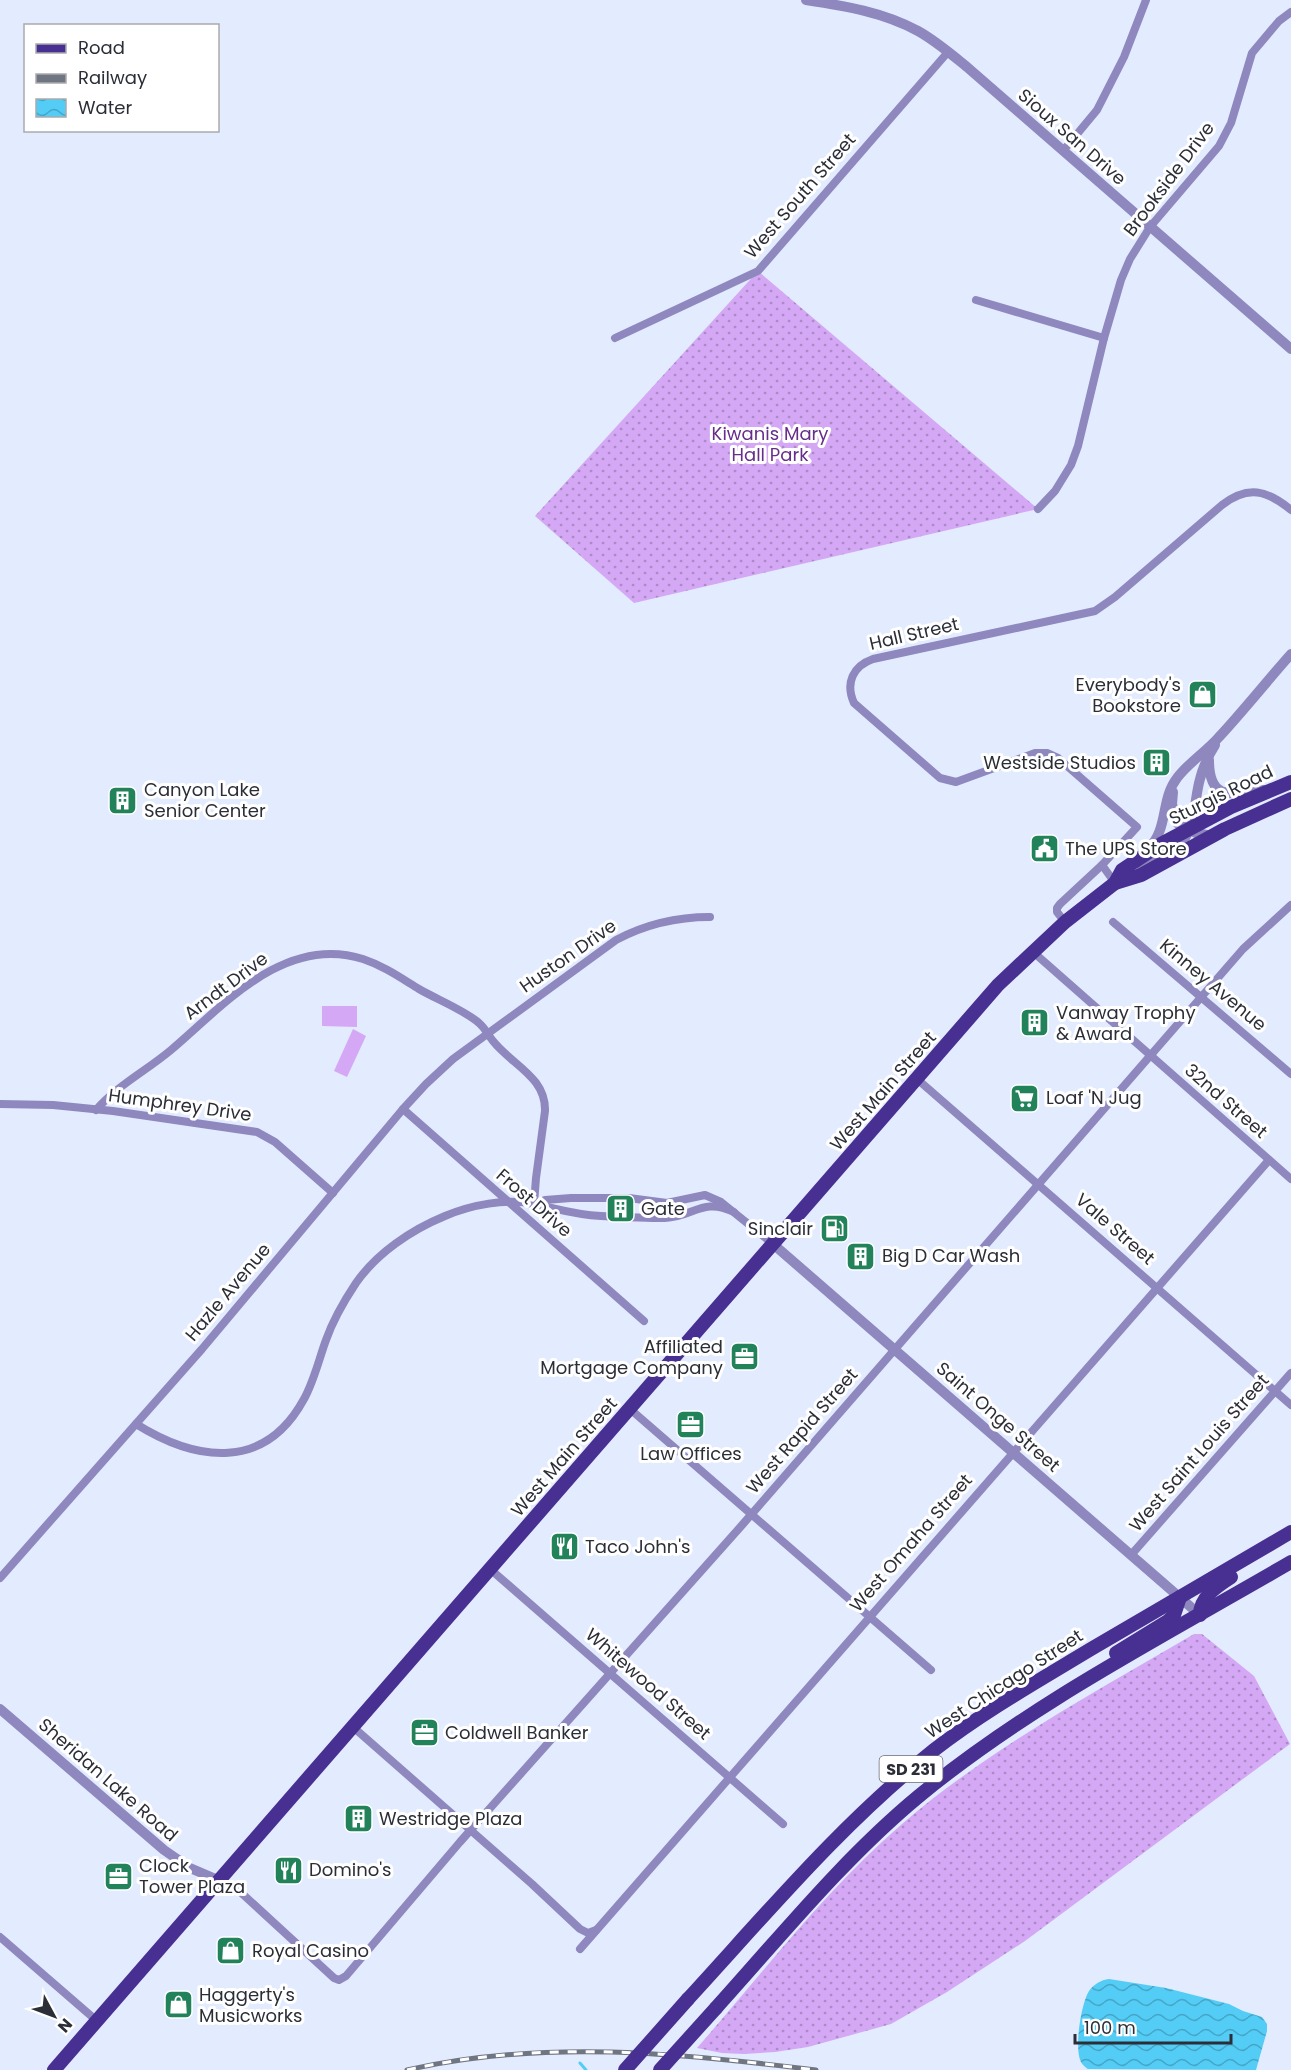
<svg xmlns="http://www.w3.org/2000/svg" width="1291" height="2070" font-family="Poppins,sans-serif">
	<defs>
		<pattern id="grass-dots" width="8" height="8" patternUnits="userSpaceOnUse" patternTransform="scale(1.5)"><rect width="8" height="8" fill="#d4a8f5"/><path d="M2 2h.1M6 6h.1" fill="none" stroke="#ac89c7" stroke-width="1.8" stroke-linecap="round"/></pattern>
		<pattern id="water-waves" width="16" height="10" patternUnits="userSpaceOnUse" patternTransform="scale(1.5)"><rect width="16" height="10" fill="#53ccf6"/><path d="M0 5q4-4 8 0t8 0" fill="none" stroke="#45a6c8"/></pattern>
	</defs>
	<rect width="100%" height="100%" fill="#e3ebfe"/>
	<g fill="url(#grass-dots)">
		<path d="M758 271 1038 509 634 603 535 516Z"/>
		<path d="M1194 1634H1202L1254 1676 1290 1744 1025 1941 947 1992 891 2024 808 2047 775 2052 744 2054 722 2053 697 2048C763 1973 825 1890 902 1824 990 1748 1094 1693 1194 1634Z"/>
	</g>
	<g fill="#d4a8f5">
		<path d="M322 1006H357V1027L322 1026Z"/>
		<path d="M353 1029 366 1036 347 1077 334 1071Z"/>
	</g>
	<path fill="url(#water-waves)" d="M1109 1979 1166 1988 1229 2004 1243 2011 1262 2017 1267 2024V2031L1256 2070 1088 2069C1087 2069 1081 2063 1081 2062 1074 2048 1081 2004 1089 1991 1094 1984 1101 1980 1109 1979Z"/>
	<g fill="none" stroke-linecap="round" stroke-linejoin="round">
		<path stroke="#53ccf6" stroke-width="3" d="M580 2063 586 2070"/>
		<g stroke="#8e88bf" stroke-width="8">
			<path d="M1063 151 1097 110 1124 57 1146 0"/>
			<path d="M976 300 1104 338"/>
			<path d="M615 338 758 271 948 52"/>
			<path d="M1038 509 1055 491 1071 465 1078 446 1104 338 1121 280 1130 259 1150 227 1219 146 1231 123 1252 53 1279 21 1291 12"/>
			<path d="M1102 865 1115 883"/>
			<path d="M1065 922 1057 912V908L1060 904 1102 865 1137 827 1058 758 1047 753H1035L956 782 940 778 854 703C845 683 853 666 873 659L1095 611 1115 597 1222 505C1248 485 1267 490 1291 510"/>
			<path d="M1113 922 1291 1074"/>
			<path d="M1032 951 1291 1179"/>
			<path d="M917 1079 1291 1405"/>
			<path d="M0 1104 53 1105 113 1111 257 1132 275 1142 333 1193"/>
			<path d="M403 1109 644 1321"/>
			<path d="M96 1110C118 1085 146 1071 171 1050 224 1005 285 934 363 959 384 966 401 978 419 989 436 999 466 1011 479 1023 485 1028 488 1035 493 1041 512 1065 546 1077 545 1111L536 1178 534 1204"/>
			<path d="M534 1204 545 1200 571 1198H629L667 1203 705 1195 721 1202 773 1244"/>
			<path d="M630 1409 931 1670"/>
			<path d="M136 1424C197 1462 265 1471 304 1399 314 1381 319 1359 326 1340 333 1320 344 1301 356 1283 377 1253 411 1230 445 1216 471 1205 506 1198 534 1204 558 1209 575 1215 601 1216 622 1217 644 1218 665 1218 694 1217 702 1197 734 1212"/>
			<path d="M1131 1555 1291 1373"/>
			<path d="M490 1569 783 1824"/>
			<path d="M0 1578 202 1349 403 1109 426 1084 453 1059 616 940C646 924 677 917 710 917"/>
			<path d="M353 1727 532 1884 580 1929 588 1933 596 1930"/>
			<path d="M218 1880 236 1888 334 1978 339 1980 346 1976 460 1842 743 1524 1243 949 1291 905"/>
			<path d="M0 1937 97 2021"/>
			<path d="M580 1949 1269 1160"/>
		</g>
		<g stroke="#8e88bf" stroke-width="10">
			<path d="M806 0C845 6 883 12 918 31 936 41 951 54 967 67L1291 349"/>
			<path d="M1209 760C1209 802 1232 794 1264 790"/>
			<path d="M1173 792 1172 804 1177 823 1196 833 1212 836"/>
			<path d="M1148 849C1169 829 1160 800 1177 778 1189 762 1206 752 1219 737 1244 710 1267 681 1291 654"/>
			<path d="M1142 869 1182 842C1196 825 1194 800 1200 779 1203 767 1208 756 1215 745"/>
			<path d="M773 1244 1200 1615"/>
			<path d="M0 1709 164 1850 190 1868 218 1880"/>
		</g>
		<g stroke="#483093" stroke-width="14">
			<path d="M1115 883 1141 875 1225 829 1291 799"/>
			<path d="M1200 1615C1200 1597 1217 1586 1231 1577"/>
			<path d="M1116 1653 1168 1621 1174 1615 1180 1597"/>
			<path d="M688 1999C767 1913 842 1823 934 1750 983 1712 1038 1681 1091 1649 1158 1610 1224 1571 1291 1532"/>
			<path d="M716 2008C781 1936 844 1858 919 1796 1032 1703 1166 1635 1291 1562"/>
			<path d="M54 2070 998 985 1065 922 1115 883 1122 870 1161 844 1231 807 1291 782"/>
		</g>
		<defs>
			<path id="rail" d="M407 2070C543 2039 679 2053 816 2070"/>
		</defs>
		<use href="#rail" stroke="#707582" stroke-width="5"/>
		<use href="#rail" stroke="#fff" stroke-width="3" stroke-dasharray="9" stroke-linecap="butt"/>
		<g stroke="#483093" stroke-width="14">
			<path d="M625 2070 688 1999"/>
			<path d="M660 2070 716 2008"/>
		</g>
	</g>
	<defs>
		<symbol id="shop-square" viewBox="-11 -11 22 22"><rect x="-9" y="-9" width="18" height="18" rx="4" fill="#22825a" stroke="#fff"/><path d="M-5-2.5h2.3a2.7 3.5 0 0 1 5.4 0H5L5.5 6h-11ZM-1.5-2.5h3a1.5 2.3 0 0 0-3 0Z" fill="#fff"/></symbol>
		<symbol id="building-square" viewBox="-11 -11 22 22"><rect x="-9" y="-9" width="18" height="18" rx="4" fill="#22825a" stroke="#fff"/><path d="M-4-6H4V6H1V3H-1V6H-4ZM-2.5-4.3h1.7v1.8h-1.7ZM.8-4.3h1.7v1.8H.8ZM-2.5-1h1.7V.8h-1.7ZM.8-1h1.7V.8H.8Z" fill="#fff"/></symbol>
		<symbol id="civic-square" viewBox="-11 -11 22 22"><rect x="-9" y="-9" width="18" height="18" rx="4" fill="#22825a" stroke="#fff"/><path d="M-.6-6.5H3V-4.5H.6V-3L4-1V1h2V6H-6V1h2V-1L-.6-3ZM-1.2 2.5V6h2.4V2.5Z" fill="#fff"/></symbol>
		<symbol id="supermarket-square" viewBox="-11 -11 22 22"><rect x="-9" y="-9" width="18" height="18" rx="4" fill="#22825a" stroke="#fff"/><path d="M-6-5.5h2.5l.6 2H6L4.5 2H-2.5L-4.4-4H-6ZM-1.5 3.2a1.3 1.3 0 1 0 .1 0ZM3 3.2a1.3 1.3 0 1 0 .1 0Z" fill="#fff"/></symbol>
		<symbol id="fuel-square" viewBox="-11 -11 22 22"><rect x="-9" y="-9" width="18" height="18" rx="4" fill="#22825a" stroke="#fff"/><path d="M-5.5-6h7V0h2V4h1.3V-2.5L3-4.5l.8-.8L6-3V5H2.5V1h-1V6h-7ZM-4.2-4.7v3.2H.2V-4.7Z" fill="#fff"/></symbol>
		<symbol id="office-square" viewBox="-11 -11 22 22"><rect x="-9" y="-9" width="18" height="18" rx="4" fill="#22825a" stroke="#fff"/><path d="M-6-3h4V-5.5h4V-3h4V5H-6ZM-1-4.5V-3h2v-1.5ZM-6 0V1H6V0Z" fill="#fff"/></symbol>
		<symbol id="restaurant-square" viewBox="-11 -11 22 22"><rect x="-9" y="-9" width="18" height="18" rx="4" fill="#22825a" stroke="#fff"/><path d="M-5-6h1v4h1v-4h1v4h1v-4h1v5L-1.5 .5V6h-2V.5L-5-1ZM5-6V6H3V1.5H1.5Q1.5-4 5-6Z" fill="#fff"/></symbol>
	</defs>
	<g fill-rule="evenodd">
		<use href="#shop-square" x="1186" y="678" width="33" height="33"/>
		<use href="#building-square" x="1140" y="746" width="33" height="33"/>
		<use href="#building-square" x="106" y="784" width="33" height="33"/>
		<use href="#civic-square" x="1028" y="832" width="33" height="33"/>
		<use href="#building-square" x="1018" y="1006" width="33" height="33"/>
		<use href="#supermarket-square" x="1008" y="1082" width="33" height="33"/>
		<use href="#building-square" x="604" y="1192" width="33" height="33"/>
		<use href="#fuel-square" x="818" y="1212" width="33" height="33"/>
		<use href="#building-square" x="844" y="1240" width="33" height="33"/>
		<use href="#office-square" x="728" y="1340" width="33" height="33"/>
		<use href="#office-square" x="674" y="1408" width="33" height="33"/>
		<use href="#restaurant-square" x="548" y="1530" width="33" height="33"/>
		<use href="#office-square" x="408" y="1716" width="33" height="33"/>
		<use href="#building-square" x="342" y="1802" width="33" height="33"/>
		<use href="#restaurant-square" x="272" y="1854" width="33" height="33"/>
		<use href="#office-square" x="102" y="1860" width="33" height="33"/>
		<use href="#shop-square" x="214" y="1934" width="33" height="33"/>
		<use href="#shop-square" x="162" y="1988" width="33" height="33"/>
	</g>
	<g text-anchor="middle" stroke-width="6" stroke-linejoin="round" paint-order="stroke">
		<rect fill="#fff" stroke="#6b6d73" stroke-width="1.5" x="879.5" y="1756" width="63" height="26" rx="4.5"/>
		<g font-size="16" font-weight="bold" fill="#2b2e37">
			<text x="911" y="1775">SD 231</text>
		</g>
		<g font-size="18" fill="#2b2e37" stroke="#fff">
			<text transform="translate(1072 137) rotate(41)" y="6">Sioux San Drive</text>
			<text transform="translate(1169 179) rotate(-53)" y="6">Brookside Drive</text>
			<text transform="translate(800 196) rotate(-49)" y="6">West South Street</text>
			<text transform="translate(914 634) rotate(-13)" y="6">Hall Street</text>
			<text transform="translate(1221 795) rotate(-26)" y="6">Sturgis Road</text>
			<text transform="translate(568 956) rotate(-35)" y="6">Huston Drive</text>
			<text transform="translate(1213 985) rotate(40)" y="6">Kinney Avenue</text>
			<text transform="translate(226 986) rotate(-37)" y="6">Arndt Drive</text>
			<text transform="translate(883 1091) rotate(-49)" y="6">West Main Street</text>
			<text transform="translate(1226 1101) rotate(41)" y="6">32nd Street</text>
			<text transform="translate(180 1105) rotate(8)" y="6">Humphrey Drive</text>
			<text transform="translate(534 1203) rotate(41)" y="6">Frost Drive</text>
			<text transform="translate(1115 1229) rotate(41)" y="6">Vale Street</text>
			<text transform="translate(228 1292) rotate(-50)" y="6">Hazle Avenue</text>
			<text transform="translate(998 1417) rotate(41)" y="6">Saint Onge Street</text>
			<text transform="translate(802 1431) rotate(-49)" y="6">West Rapid Street</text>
			<text transform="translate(1199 1453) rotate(-49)" y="6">West Saint Louis Street</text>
			<text transform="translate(564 1457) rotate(-49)" y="6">West Main Street</text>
			<text transform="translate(911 1543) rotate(-49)" y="6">West Omaha Street</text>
			<text transform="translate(648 1684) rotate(41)" y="6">Whitewood Street</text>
			<text transform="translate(1004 1684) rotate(-33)" y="6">West Chicago Street</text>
			<text transform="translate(108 1780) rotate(41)" y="6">Sheridan Lake Road</text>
		</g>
		<g font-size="18" fill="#662d8a" stroke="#fff">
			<text x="770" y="440">Kiwanis Mary<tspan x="770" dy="21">Hall Park</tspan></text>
		</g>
		<g font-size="18" fill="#2b2e37" stroke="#fff" text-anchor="start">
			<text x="1181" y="691" text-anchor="end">Everybody's<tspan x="1181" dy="21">Bookstore</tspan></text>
			<text x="1136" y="769" text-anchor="end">Westside Studios</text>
			<text x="144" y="796">Canyon Lake<tspan x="144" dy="21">Senior Center</tspan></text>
			<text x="1065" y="855">The UPS Store</text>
			<text x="1056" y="1019">Vanway Trophy<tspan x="1056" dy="21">&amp; Award</tspan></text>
			<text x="1046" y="1104">Loaf 'N Jug</text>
			<text x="641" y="1215">Gate</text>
			<text x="813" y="1235" text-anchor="end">Sinclair</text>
			<text x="882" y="1262">Big D Car Wash</text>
			<text x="723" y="1353" text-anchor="end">Affiliated<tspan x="723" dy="21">Mortgage Company</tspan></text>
			<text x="691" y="1460" text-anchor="middle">Law Offices</text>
			<text x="585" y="1553">Taco John's</text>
			<text x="445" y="1739">Coldwell Banker</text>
			<text x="379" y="1825">Westridge Plaza</text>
			<text x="139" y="1872">Clock<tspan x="139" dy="21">Tower Plaza</tspan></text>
			<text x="309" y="1876">Domino's</text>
			<text x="252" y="1957">Royal Casino</text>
			<text x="199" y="2001">Haggerty's<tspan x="199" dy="21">Musicworks</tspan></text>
		</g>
	</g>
	<rect x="24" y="24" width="195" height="108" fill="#ffffff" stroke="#aaabaf" stroke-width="1.5"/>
	<rect x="36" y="44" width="30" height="9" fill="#483093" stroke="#aaabaf" stroke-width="1.5"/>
	<text x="78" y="54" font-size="18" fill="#2b2e37">Road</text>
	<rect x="36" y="74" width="30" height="9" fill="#707582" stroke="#aaabaf" stroke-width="1.5"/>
	<text x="78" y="84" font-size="18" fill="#2b2e37">Railway</text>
	<rect x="36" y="99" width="30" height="18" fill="url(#water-waves)" stroke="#aaabaf" stroke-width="1.5"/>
	<text x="78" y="114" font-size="18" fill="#2b2e37">Water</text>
	<g transform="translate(54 2016) rotate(131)" stroke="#ffffff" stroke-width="4.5" paint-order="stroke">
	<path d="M0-4.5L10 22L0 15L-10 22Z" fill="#2b2e37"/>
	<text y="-9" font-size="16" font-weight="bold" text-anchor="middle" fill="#2b2e37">N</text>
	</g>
	<path d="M1075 2034v9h156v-9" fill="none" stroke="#2b2e37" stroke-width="3"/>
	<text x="1084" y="2034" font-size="18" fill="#2b2e37" stroke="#ffffff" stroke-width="4.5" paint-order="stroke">100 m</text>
</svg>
